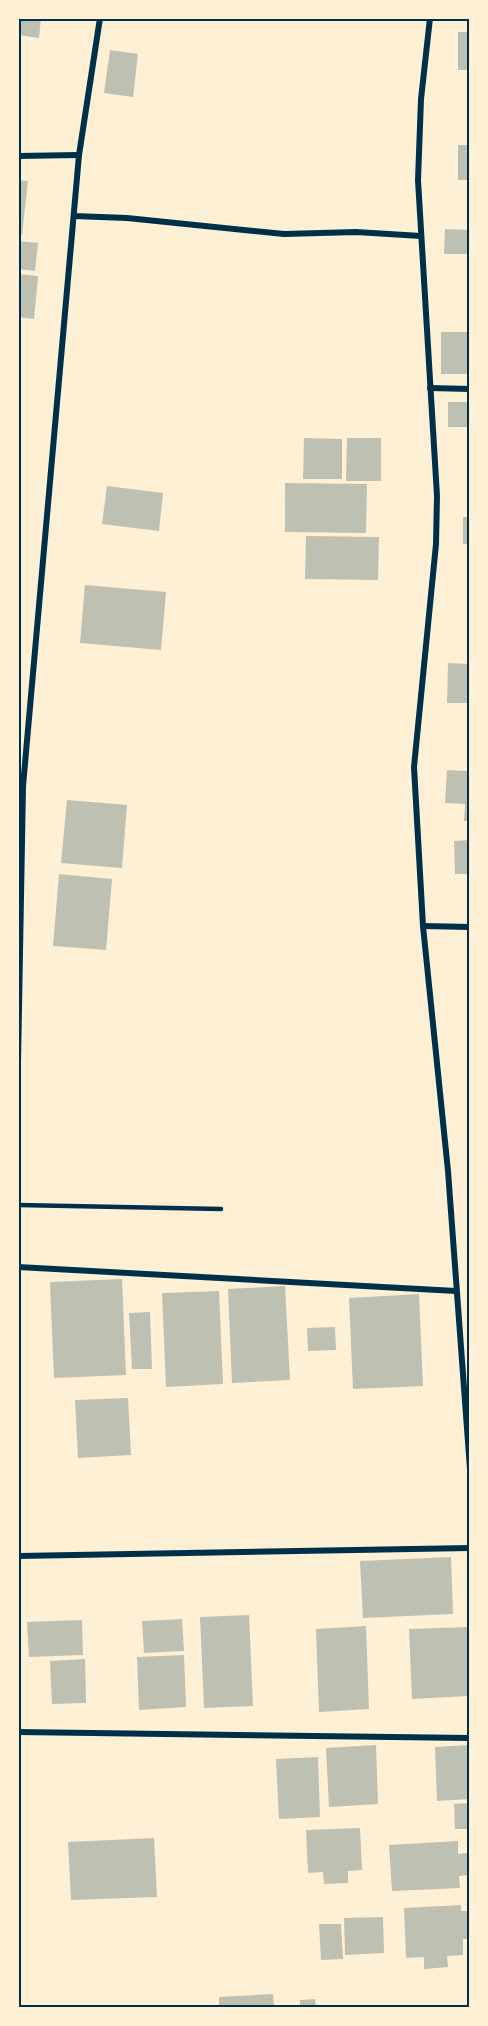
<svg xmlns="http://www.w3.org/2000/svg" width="488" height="2026" font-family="Helvetica,sans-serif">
	<rect width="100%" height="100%" fill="#fdf0d5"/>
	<g fill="#bec0b2">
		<path d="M18 18H41L39 38 18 35Z"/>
		<rect x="458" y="32" width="12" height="38"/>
		<path d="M110 50 138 54 133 97 104 93Z"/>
		<rect x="458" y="145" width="12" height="35"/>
		<path d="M18 180 28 181 22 235 18 234Z"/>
		<path d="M445 229 470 230V254H444Z"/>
		<path d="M18 241 38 243 35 271 18 269Z"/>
		<path d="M18 274 38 276 34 319 18 317Z"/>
		<rect x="441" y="332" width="29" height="42"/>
		<rect x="448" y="402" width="22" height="25"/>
		<path d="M304 438 342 439V479H303Z"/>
		<path d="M347 438H381V481H346Z"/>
		<path d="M285 483 367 484 366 533 285 532Z"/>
		<path d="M107 486 163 493 159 531 102 524Z"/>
		<rect x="463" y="517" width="7" height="27"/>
		<path d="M306 536 379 537 378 580 305 579Z"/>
		<path d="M85 585 166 592 161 650 80 643Z"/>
		<path d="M448 663 470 664V703H447Z"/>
		<path d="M467 768H470V821H464L465 804 445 803 447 770 467 771Z"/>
		<path d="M67 800 127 805 122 868 61 863Z"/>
		<path d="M470 840V874H455L454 841Z"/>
		<path d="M59 874 112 879 106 950 53 946Z"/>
		<path d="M122 1279 126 1375 54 1378 50 1282Z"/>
		<path d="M285 1286 290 1380 232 1383 228 1289Z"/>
		<path d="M219 1291 223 1384 166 1387 162 1293Z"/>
		<path d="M419 1294 423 1386 353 1389 349 1298Z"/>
		<path d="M150 1312 152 1369H132L129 1313Z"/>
		<path d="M335 1327 336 1350 308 1351 307 1328Z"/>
		<path d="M128 1398 131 1455 78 1458 75 1400Z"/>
		<path d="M451 1557 453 1614 363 1618 360 1561Z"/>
		<path d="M249 1615 253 1706 204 1708 200 1617Z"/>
		<path d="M182 1619 184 1651 144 1653 142 1621Z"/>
		<path d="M82 1620 83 1655 29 1657 27 1622Z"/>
		<path d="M366 1626 369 1709 319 1712 316 1629Z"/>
		<path d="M467 1627 469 1696 412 1699 409 1629Z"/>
		<path d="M184 1655 186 1707 139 1710 137 1657Z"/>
		<path d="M85 1659 86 1703 52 1704 50 1661Z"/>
		<path d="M376 1745 378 1804 329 1807 326 1748Z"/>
		<path d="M469 1745 470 1799 437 1801 435 1747Z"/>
		<path d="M318 1757 320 1817 279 1819 276 1759Z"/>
		<path d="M470 1803V1829H455L454 1804Z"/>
		<path d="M360 1828 362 1870 348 1871V1883L324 1884 323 1872 308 1873 306 1830Z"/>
		<path d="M154 1838 157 1897 71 1900 68 1842Z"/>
		<path d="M458 1841V1854L469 1853 470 1866V1875L459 1876 460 1888 392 1891 389 1845Z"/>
		<path d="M461 1905V1911H470V1939H463V1955L447 1956 448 1967 424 1969V1957L406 1958 404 1908Z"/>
		<path d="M383 1917 384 1953 345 1955 344 1918Z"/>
		<path d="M319 1924H341L343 1959 321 1960Z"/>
		<path d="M273 1994 274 2008H219V1997Z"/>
		<path d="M315 1999 316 2008H300V2000Z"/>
	</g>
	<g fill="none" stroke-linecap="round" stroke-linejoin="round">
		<path stroke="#003049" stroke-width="4.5" d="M18 1205 221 1209"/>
		<g stroke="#003049" stroke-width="6">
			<path d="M430 18 421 99 418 180 437 496 436 544 414 767 423 926 448 1171 470 1469"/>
			<path d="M18 156 79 155"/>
			<path d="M74 216 127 218 284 234 356 232 421 236"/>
			<path d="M430 388 470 389"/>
			<path d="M423 926 470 927"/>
			<path d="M18 1063 23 786 79 155 100 18"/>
			<path d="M18 1267 456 1291"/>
			<path d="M18 1556 470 1548"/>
			<path d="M18 1732 470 1738"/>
		</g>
	</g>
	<rect width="488" height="2026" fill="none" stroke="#fdf0d5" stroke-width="39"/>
	<rect x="20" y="20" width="448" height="1986" fill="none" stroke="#003049" stroke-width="2"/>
</svg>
